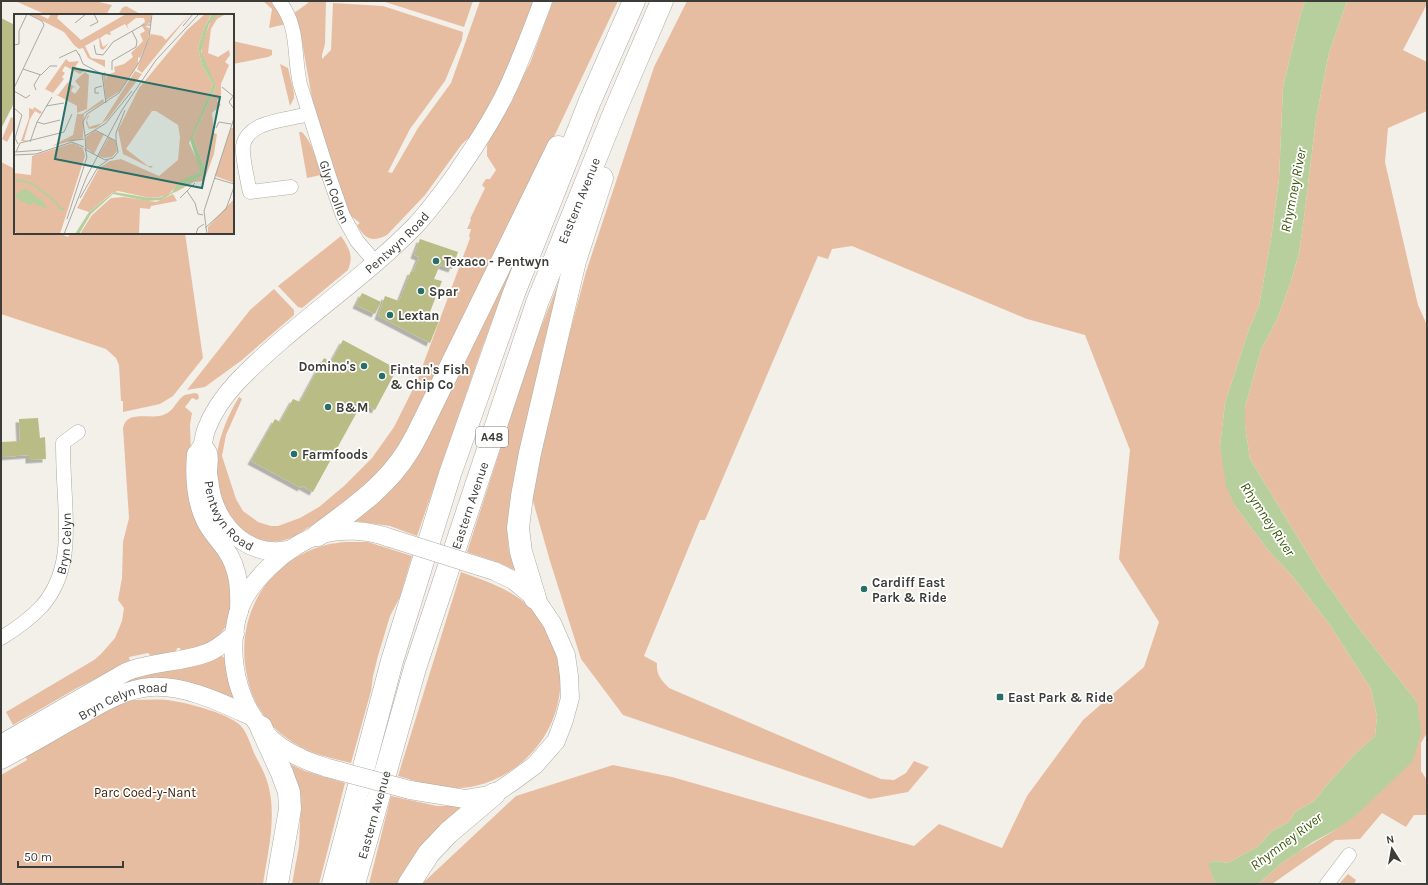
<svg xmlns="http://www.w3.org/2000/svg" width="1428" height="885" font-family="Karla,sans-serif">
	<defs>
		<filter id="shadow"><feDropShadow dx="-3.5" dy="3.5" stdDeviation="0" flood-color="#0004"/></filter>
	</defs>
	<rect width="100%" height="100%" fill="#f3f0e9"/>
	<g fill="#e7bda2">
		<path d="M15 1H95L112 5 106 15H47Z"/>
		<path d="M263 1H271L276 7 286 24 269 28 272 9Z"/>
		<path d="M307 1H326L325 44 322 55V59L331 50 333 3 383 6 463 32 462 40 445 81 410 129 388 172 392 173 418 128 451 83 480 1H534L521 39 482 126 462 144 425 195 387 235C372 243 365 239 357 225L360 223 351 216 342 200 315 115 302 42 294 13 308 3Z"/>
		<path d="M382 1H473L464 27Z"/>
		<path d="M553 1H618L527 194 399 451C391 460 383 470 375 478 368 485 360 490 353 495 338 507 323 519 306 529 300 533 293 538 285 540 243 551 216 505 216 468 216 443 226 419 239 397L242 399 226 435 222 456 236 499 243 511 258 522 271 526H278L300 518 319 507 344 486 372 458 394 427 417 381 470 238 469 236 471 229H467L471 220 470 219 485 188 482 185 486 179H490L496 170 487 156V145L530 63Z"/>
		<path d="M687 1H1305L1300 16 1283 87 1279 179 1271 239 1259 306 1249 329 1225 403 1220 446 1235 506 1268 550 1293 577 1330 625 1371 689 1377 717 1375 736 1354 755 1326 786 1314 801 1295 812 1289 822 1272 831 1257 847 1228 863 1216 861 1209 863 1215 884H423L425 881 516 796 613 765 672 777 914 846 939 824 1002 848 1027 796 1083 720 1144 667 1159 622 1119 559 1130 450 1085 335 1027 319 852 246 832 249 828 259 818 256 705 520H700L644 656 657 663C656 674 661 680 669 688L881 779 894 780 906 773 914 761 929 767 908 792 870 799 623 715 581 659 550 561 531 494 553 395 586 272 654 67Z"/>
		<path d="M1347 1H1427V4L1403 50 1427 62V111L1388 128 1385 162 1418 305 1427 325V733L1421 743V771L1427 780V815H1414L1406 827 1382 813 1360 839 1335 840 1272 884H1258L1282 863 1298 852 1337 829 1417 702 1358 627 1322 577 1250 459 1245 426V407L1261 350 1278 317 1291 281 1299 253 1304 218 1316 119 1322 88 1329 53Z"/>
		<path d="M126 6 142 15H118L122 8Z"/>
		<path d="M233 41 272 50V55L268 57 233 64Z"/>
		<path d="M280 64 288 68 294 93V98L290 106Z"/>
		<path d="M11 117 15 119V127L7 142 2 139Z"/>
		<path d="M299 132H302C313 143 316 160 321 175L307 178Z"/>
		<path d="M1 162 15 169V233H59L68 237 70 233H185L203 358 173 396 160 404 123 412V401H121L119 365 116 358 106 349 1 314Z"/>
		<path d="M341 236C349 248 354 256 348 270L302 308 298 307 278 286Z"/>
		<path d="M510 259 515 261 481 351 417 536 390 526 347 520 368 506Z"/>
		<path d="M558 284H560L543 347 507 527 509 552 517 571 497 562 467 552 534 345Z"/>
		<path d="M274 289 294 310V315L242 360 205 387 187 390 250 310Z"/>
		<path d="M195 393 198 394 199 398 197 400 192 398 185 407 192 413 190 425 191 455 223 555 234 584 228 621 225 628 219 635 208 644 181 652 180 648H177L176 652 152 657 148 653 129 657 130 662 77 688 13 725 6 712 94 660 101 654 115 638 122 621 124 608 118 600 122 578 123 542 129 518 123 428C126 411 147 418 159 416 174 413 173 405 183 396 186 394 191 394 195 393Z"/>
		<path d="M344 542H368L412 556 400 597 390 616 378 656 373 676 371 691 351 763C323 756 302 752 279 732 262 717 251 698 247 676 234 617 267 560 326 545 332 543 338 543 344 542Z"/>
		<path d="M461 572C488 582 517 591 537 614 587 677 553 767 475 786 450 792 422 783 398 776Z"/>
		<path d="M220 655 225 658 226 670 234 696 231 698 125 684 123 681Z"/>
		<path d="M133 700C144 700 156 699 167 700 184 702 229 713 241 726 247 733 251 745 254 753 259 763 265 773 268 784 277 817 268 851 263 884H1V775L27 760 25 756 117 704Z"/>
		<path d="M290 764 305 771 345 783 319 884H292L299 846 301 798Z"/>
		<path d="M391 796 437 806H463L431 835 407 866 397 884H369Z"/>
		<path d="M1348 874 1356 880 1354 884H1339Z"/>
	</g>
	<path fill="#b7cf9c" d="M1305 1H1347L1329 53 1322 88 1316 119 1304 218 1299 253 1291 281 1278 317 1261 350 1245 407V426L1250 459 1322 577 1358 627 1417 702 1421 734 1412 762 1355 816 1337 829 1313 842 1282 863 1258 884H1215L1208 863 1216 861 1228 863 1257 847 1272 831 1289 822 1295 812 1314 801 1326 786 1354 755 1375 736 1377 717 1371 689 1330 625 1293 577 1268 550 1235 506 1226 486 1220 446 1225 403 1249 329 1259 306 1271 239 1279 179 1283 87 1300 16Z"/>
	<g fill="#babc85" filter="url(#shadow)">
		<path d="M1 18 15 25V106L13 105 1 129Z"/>
		<path d="M420 239 458 252 452 269 440 265 434 279 442 281 428 317 439 321 430 343 378 316 385 296 399 301 411 271 413 272 419 257 414 255Z"/>
		<path d="M362 293 381 302 375 314 356 305Z"/>
		<path d="M343 340 397 369 375 410 362 403 313 492 302 486 301 488 251 461 275 419 280 422 293 399 300 402 324 358 331 362Z"/>
		<path d="M38 418 40 438 45 437 46 459 29 460V455L2 457V442L20 441 19 419Z"/>
	</g>
	<g fill="none" stroke-linecap="round" stroke-linejoin="round">
		<defs>
			<g id="minor">
				<path id="s1" d="M279 1C300 28 293 53 300 84L329 176 343 216 357 241 375 262"/>
				<path d="M291 187 250 192C248 183 242 154 243 146 248 120 288 120 309 114"/>
				<path id="s2" d="M1 638C16 629 30 619 42 606 69 575 67 536 65 498 64 480 63 461 63 443L78 432"/>
				<path d="M1327 884 1349 855"/>
			</g>
			<g id="tertiary">
				<path id="s3" d="M203 446C205 448 207 451 208 453 210 458 208 466 208 472 208 477 210 482 210 487 215 518 237 548 271 551 277 552 283 550 289 550"/>
				<path id="s4" d="M239 612C240 590 239 569 226 550 219 540 210 531 205 520 195 499 194 477 196 454 206 443 202 442 206 430 213 411 224 396 237 382 292 325 360 282 415 226 428 212 440 196 451 181 470 154 489 126 504 96 519 65 531 33 543 1"/>
				<path d="M1 744 126 672C152 661 181 663 207 653 218 649 226 641 235 634"/>
				<path id="s5" d="M1 760C26 747 51 732 76 718 99 705 123 689 151 687 186 685 222 703 253 717"/>
				<path d="M328 768C311 763 296 757 281 747 240 717 225 662 238 613 247 582 288 545 319 535 341 528 368 530 390 538"/>
				<path d="M410 790 465 799 494 794 512 782 535 765 556 741 564 720 570 698 569 676 566 655 552 623 535 598 513 580 494 571"/>
			</g>
			<g id="trunk">
				<path d="M318 535C350 511 386 487 408 451 413 443 417 435 421 427L558 147"/>
				<path d="M535 598 521 552 518 528 522 496 530 453 575 261 602 178"/>
				<path d="M261 727 282 773 289 792 290 809 277 884"/>
				<path d="M333 884 392 661 450 474 514 293 590 101 634 1"/>
				<path id="s6" d="M354 884 415 668 537 303 614 113 662 1"/>
				<path d="M409 884 429 853 448 833 494 794"/>
			</g>
		</defs>
		<use href="#minor" stroke="#adaba4" stroke-width="15"/>
		<use href="#tertiary" stroke="#adaba4" stroke-width="19"/>
		<use href="#trunk" stroke="#adaba4" stroke-width="23"/>
		<use href="#minor" stroke="#fff" stroke-width="14"/>
		<use href="#tertiary" stroke="#fff" stroke-width="18"/>
		<use href="#trunk" stroke="#fff" stroke-width="22"/>
		<defs>
			<g id="tertiary-bridge">
				<path d="M390 538 494 571"/>
				<path d="M328 768 410 790"/>
			</g>
		</defs>
		<use href="#tertiary-bridge" stroke="#adaba4" stroke-width="19" stroke-linecap="butt"/>
		<use href="#tertiary-bridge" stroke="#fff" stroke-width="18"/>
	</g>
	<g fill="#276f67" stroke="#fff" stroke-width="1.5">
		<circle cx="436" cy="261" r="4"/>
		<circle cx="421" cy="291" r="4"/>
		<circle cx="390" cy="315" r="4"/>
		<circle cx="364" cy="366" r="4"/>
		<circle cx="382" cy="376" r="4"/>
		<circle cx="328" cy="407" r="4"/>
		<circle cx="294" cy="454" r="4"/>
		<circle cx="864" cy="589" r="4"/>
		<rect x="996" y="693" width="8" height="8" rx="2"/>
	</g>
	<g text-anchor="middle" stroke-width="3.5" stroke-linejoin="round" paint-order="stroke">
		<rect fill="#fff" stroke="#767674" stroke-width="1" x="476" y="427" width="32" height="20" rx="3"/>
		<g font-size="12" font-weight="bold" fill="#3c3c39">
			<text x="492" y="441">A48</text>
		</g>
		<g font-size="13" fill="#3c3c39" stroke="#fff">
			<text dy="5" stroke="none"><textPath href="#s1" startOffset="200">Glyn Collen</textPath></text>
			<text dy="5" stroke="none"><textPath href="#s6" startOffset="720">Eastern Avenue</textPath></text>
			<text dy="5" stroke="none"><textPath href="#s4" startOffset="465">Pentwyn Road</textPath></text>
			<text dy="5" stroke="none"><textPath href="#s6" startOffset="396">Eastern Avenue</textPath></text>
			<text dy="5" stroke="none"><textPath href="#s3" startOffset="78">Pentwyn Road</textPath></text>
			<text dy="5" stroke="none"><textPath href="#s2" startOffset="120">Bryn Celyn</textPath></text>
			<text dy="5" stroke="none"><textPath href="#s5" startOffset="137">Bryn Celyn Road</textPath></text>
			<text dy="5" stroke="none"><textPath href="#s6" startOffset="72">Eastern Avenue</textPath></text>
		</g>
		<g font-size="13" font-weight="bold" fill="#3c3c39" stroke="#fff" text-anchor="start">
			<text x="444" y="266">Texaco - Pentwyn</text>
			<text x="429" y="296">Spar</text>
			<text x="398" y="320">Lextan</text>
			<text x="356" y="371" text-anchor="end">Domino's</text>
			<text x="390" y="374">Fintan's Fish<tspan x="390" dy="15">&amp; Chip Co</tspan></text>
			<text x="336" y="412">B&amp;M</text>
			<text x="302" y="459">Farmfoods</text>
			<text x="872" y="587">Cardiff East<tspan x="872" dy="15">Park &amp; Ride</tspan></text>
			<text x="1008" y="702">East Park &amp; Ride</text>
		</g>
		<g font-size="13" fill="#46240b" stroke="#fff">
			<text x="145" y="797">Parc Coed-y-Nant</text>
		</g>
		<g font-size="14" font-style="italic" fill="#3b570b" stroke="#fff">
			<text transform="translate(1293 190) rotate(-79)" y="5">Rhymney River</text>
			<text transform="translate(1268 519) rotate(56)" y="5">Rhymney River</text>
			<text transform="translate(1286 841) rotate(-37)" y="5">Rhymney River</text>
		</g>
	</g>
	<g transform="translate(14 14)">
		<rect width="220" height="220" fill="#f3f0e9"/>
		<path d="M15 0H24L34 5 37 0H45L43 4 67 26 112 0H137V9L126 12 131 8 130 4H122L113 11 115 16 111 10 96 18 97 21 92 20 86 24 89 33 95 29 89 36 86 34 85 24 71 32 77 44 91 46V53L74 44 69 34 65 35 60 31 50 18ZM176 0 128 59 123 55 137 20 148 22 152 26ZM191 0 197 1 190 14 184 34 188 52 199 70 175 129 186 153V158L168 168 152 182 136 184 104 177 98 179 75 198 63 194 85 154 96 147 107 145 145 162 164 146 166 123 164 111 142 97H138L112 135 134 152H139L137 154 109 140 104 116 125 74 173 16ZM204 0H212L203 5 197 15 194 39 204 43 215 36 216 41 211 48 215 51 207 70V82L203 87 207 91 198 99 200 119 203 120 200 140 190 167 180 168 160 179 165 173 189 161 191 155 179 123 202 72 189 46 187 33 197 6ZM130 11 136 15 133 29 126 44 124 43V50L106 77 92 86 89 61 91 57 92 66 93 61 101 58 100 53 110 50 119 43 117 39 129 27 126 20 131 17 128 12ZM52 45 55 48 65 47 61 53 70 57 66 60 51 52 48 57 51 59 48 63 50 65 39 79 31 75ZM121 57 128 60 94 105 82 114 75 115 72 109 73 103 76 100 73 106 75 113 88 109ZM71 58 75 61 73 95 63 99V92L41 80 44 81 54 68 63 75 59 73 57 77 61 80 66 73 61 67ZM89 85 90 88 70 100 69 124 38 132 59 121 63 100H68ZM20 93 28 98 26 100 21 97 16 105 10 126 15 127H7L15 104V94L23 97 19 95ZM217 114H220V169L201 162ZM80 117 90 120 80 140 72 134V123ZM95 123 102 128 103 137 98 143 90 144 84 142ZM59 129 69 134 71 142 46 220H4L0 217V159L17 161 18 142ZM159 180 163 187 137 192 136 195 126 194 125 220H66L78 201 97 184 110 183 142 188ZM220 185V220H194V213Z" fill="#e7bda2"/>
		<path d="M198 0H204L195 10 187 37 202 72 179 123 191 155 189 161 147 186 133 187 99 180 77 200 65 220H61L75 198 100 178 136 184 148 183 158 178 166 167 186 158 176 125 199 70 188 52 184 34 190 14ZM11 174 30 188 33 195 19 189 15 191 2 184V180Z" fill="#b7cf9c"/>
		<path fill="none" stroke="#b7cf9c" stroke-width="2" d="M0 168 6 166 19 170 42 188 46 195H50"/>
		<path fill="none" stroke="#aaa8a3" stroke-width="1" d="M61 9 72 0M76 12 84 8 80 0M169 12 179 0M0 31 5 30V17L13 0M80 31 82 40 89 41 99 28 129 11H137M65 40 69 50 88 60 92 89M45 44 62 36 65 41M9 55 27 61 36 52H43M98 56V47L122 33 123 27 118 17M208 73 219 82M0 74 30 11 28 7 14 0M22 76 20 71 26 61M0 77 12 84 16 81M85 79H81V74L88 72M220 81 215 88 220 95M32 92 50 89M0 94 8 101 1 124 4 130M23 108 30 110 46 106M202 114 205 108 217 110M81 116 102 127 104 138 99 144 91 146 72 136 71 122ZM81 116 92 109 118 77M71 122 69 108 73 100 105 79 126 47 135 24 138 0M55 127 70 125M102 127V119L111 96M16 128 23 108 38 83M1 138 28 136M2 138 6 129 50 118 58 100M0 141 22 140 58 128 70 133M200 164 220 170M173 177 181 189 184 200 189 201M66 184 84 153 94 146M166 184 181 169M53 205 73 143 71 134M191 214 212 195 220 173M50 220 73 162 108 96 142 46 185 0M182 220 184 214 190 210M193 220 190 197 220 104"/>
		<path fill="#276f67" fill-opacity="0.15" stroke="#276f67" stroke-width="2" d="M59 54 206 83 188 174 41 145Z"/>
		<rect width="220" height="220" fill="none" stroke="#3c3c39" stroke-width="2"/>
	</g>
	<rect width="1428" height="885" fill="none" stroke="#3c3c39" stroke-width="4"/>
	<g transform="translate(1392 849) rotate(349)" stroke="#ffffff" stroke-width="3" paint-order="stroke">
	<path d="M0-3L7 15L0 10L-7 15Z" fill="#3c3c39"/>
	<text y="-6" font-size="11" font-weight="bold" text-anchor="middle" fill="#3c3c39">N</text>
	</g>
	<path d="M18 861v6h105v-6" fill="none" stroke="#3c3c39" stroke-width="2"/>
	<text x="24" y="861" font-size="12" fill="#3c3c39" stroke="#ffffff" stroke-width="3" paint-order="stroke">50 m</text>
</svg>
